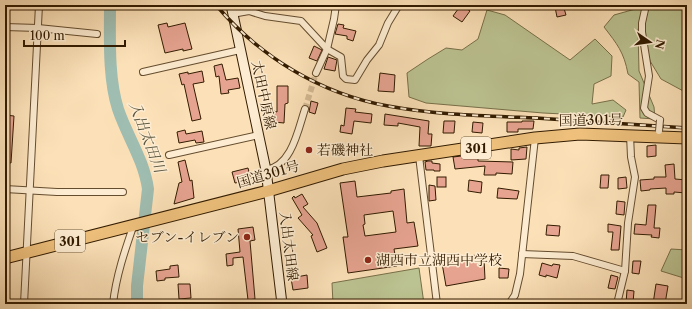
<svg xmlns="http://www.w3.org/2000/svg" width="692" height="309" font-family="'Libre Caslon Text','Noto Serif JP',serif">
	<rect width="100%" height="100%" fill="#fce1b8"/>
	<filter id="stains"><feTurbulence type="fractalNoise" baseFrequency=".005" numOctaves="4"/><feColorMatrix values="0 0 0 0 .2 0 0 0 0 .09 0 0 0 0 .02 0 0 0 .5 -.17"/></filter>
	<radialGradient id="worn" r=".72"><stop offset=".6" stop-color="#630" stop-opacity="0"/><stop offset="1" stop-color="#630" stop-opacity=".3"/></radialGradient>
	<g fill="#bcc392" stroke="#776f49">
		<path d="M649 5H687V93L661 79 650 61 643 33Z"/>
		<path d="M639 8 643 11 638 30 639 71 654 107 655 119 640 118 639 82 628 74C624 52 617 44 604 27L614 15Z"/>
		<path d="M487 10 505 15 570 60 595 39 612 56 611 76 594 84 592 104 613 100 626 110 623 117 543 113 426 103 409 97 407 73 428 59 446 48 462 50 478 39Z"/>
		<path d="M671 249 687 250V279L661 271Z"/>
		<path d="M419 268 424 304H333L332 283Z"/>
	</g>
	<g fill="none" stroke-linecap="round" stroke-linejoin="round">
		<path stroke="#9fbdb1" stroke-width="12" d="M110 5C110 37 108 78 118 109 127 136 144 160 148 189L137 286V304"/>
	</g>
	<g fill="#e6a390" stroke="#321b00" fill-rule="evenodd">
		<path d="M461 5 470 11 462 22 453 16Z"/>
		<path d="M563 5 566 15 557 17 555 7Z"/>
		<path d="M167 23 168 27 185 23 192 49 183 51V49L165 53 158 25Z"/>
		<path d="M338 24 344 25 343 28 356 31 353 41 347 39V36L335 34Z"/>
		<path d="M314 46 322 50 317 61 309 58Z"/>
		<path d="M328 57 337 60 335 71 324 69Z"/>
		<path d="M222 64 226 80 238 78 240 88 228 90 229 93 221 94 219 76 216 77 214 66Z"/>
		<path d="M202 71 204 82 193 84 201 119 192 121 184 84 182 85 179 74 188 72V74Z"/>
		<path d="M380 73 395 75 394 92 378 91Z"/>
		<path d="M277 86H288V103L285 104 284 123 274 122V111L277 112Z"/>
		<path d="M311 101 318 103 315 114 309 112Z"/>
		<path d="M346 108 356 109 355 112 372 114 371 123 354 121 352 134 340 132 341 125 344 126Z"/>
		<path d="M385 114 429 121 428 134H432L431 146H419L420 127 398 123V126L384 125Z"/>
		<path d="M5 115 14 116 11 163 5 162Z"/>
		<path d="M444 121H455L454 133H443Z"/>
		<path d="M522 121H534L533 129H518V132H507V122H522Z"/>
		<path d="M473 122 483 123 482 133 472 132Z"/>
		<path d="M185 130 186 134 202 131 204 142 196 143 195 140 179 143 177 132Z"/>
		<path d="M656 145V156L647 157V146Z"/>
		<path d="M527 147 526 159 511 160V149L519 150V148Z"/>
		<path d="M478 154V161L513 162 512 174 496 173V175H484L485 166 455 169 453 157Z"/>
		<path d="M185 160 190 181 192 180 194 198 174 204 179 183 182 182 178 162Z"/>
		<path d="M428 161H432V163L440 164V171H434V170H426L425 162Z"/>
		<path d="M674 164 675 179 687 180 686 193 674 192V194H666V188L650 189V190L641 191 640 180 654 179V177H666L665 165Z"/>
		<path d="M248 168 251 180 235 183 232 172Z"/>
		<path d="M601 175H609L608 188H600Z"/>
		<rect x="437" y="177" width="9" height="10"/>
		<path d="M626 177 627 188 618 189V178Z"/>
		<path d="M469 180 482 182 481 193 468 191Z"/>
		<path d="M355 181 357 197 391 193V191L404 189 407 223 414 222 418 246 394 249 397 266 348 273 343 237H348L340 183ZM393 211 396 232 365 236 363 225 365 224 364 215Z"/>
		<path d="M429 185 435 186 436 200 429 201Z"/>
		<path d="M498 188 519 191 517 199 497 198Z"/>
		<path d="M302 194 308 204 303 207 317 223 327 248 317 252 311 236 313 235 298 218 302 215 292 198 294 196 295 198Z"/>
		<path d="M617 201 625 202 624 215 616 214Z"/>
		<path d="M648 205H656L654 228H660L659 238 651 237 652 235 634 234 635 224 646 225Z"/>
		<path d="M608 224 621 226 619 250H611L613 232H608Z"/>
		<path d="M547 225 560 226 559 236 546 235Z"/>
		<path d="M253 227 255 240 250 241 255 299 248 300 243 257 233 258V265L227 266 226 254 240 252 238 229Z"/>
		<path d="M479 255V259H484L485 279 446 286 442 263 467 260 466 256Z"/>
		<path d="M633 261H641L639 274 632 273Z"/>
		<path d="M542 263 552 266 553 264 560 265 557 278 546 275V277L539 275Z"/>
		<path d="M178 265 179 277 165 278V280L157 281 156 271 170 269V266Z"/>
		<path d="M499 268 509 269 508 278H499Z"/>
		<path d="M307 275 308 288 293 290 291 278Z"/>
		<path d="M611 275 618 277 615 289 608 288Z"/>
		<path d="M178 284H190L191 298 179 299Z"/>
		<path d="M656 284 668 286 665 304H653Z"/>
		<path d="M627 290 634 291 633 303H626Z"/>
	</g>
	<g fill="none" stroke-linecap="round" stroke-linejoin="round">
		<path stroke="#d4b993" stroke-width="6" stroke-dasharray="6 3" stroke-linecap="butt" d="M305 109 316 73"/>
		<defs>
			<g id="street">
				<path d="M646 5 642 23V32L649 76 644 108 647 113 660 120"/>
				<path d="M232 14 249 11 265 16 301 21 327 49 341 57 343 76 346 79 355 80 367 60 379 45 388 23 399 5"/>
				<path d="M5 27 38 28 97 34"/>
				<path d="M143 72 240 50"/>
				<path d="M316 73 327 49 334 19 336 5"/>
				<path d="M169 155 259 135"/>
				<path d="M419 156 437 304"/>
				<path d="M266 170C292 166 298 130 305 109"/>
				<path d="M5 189 57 192H123"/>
				<path d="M522 254 573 256 625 271"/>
				<path d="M24 304 39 5"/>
				<path d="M113 304C116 276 125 250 134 224"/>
				<path d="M509 304 515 295 520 274 535 138"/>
				<path d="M617 304 625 271 628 223 635 177 631 157 630 135"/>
			</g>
			<path id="secondary" d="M231 5 266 170 282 304"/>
			<path id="highway" d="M5 258 268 191 343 169 383 161 535 138 580 134 687 138"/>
		</defs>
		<use href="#street" stroke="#644c2e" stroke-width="8"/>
		<use href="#secondary" stroke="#321b00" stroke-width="11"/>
		<use href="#highway" stroke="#321b00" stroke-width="13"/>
		<use href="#street" stroke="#fdecd1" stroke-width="6"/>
		<use href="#secondary" stroke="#fdecd1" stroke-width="9"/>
		<use href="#highway" stroke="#eec07c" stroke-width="11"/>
		<defs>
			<path id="rail" d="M216 5C260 57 321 94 388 106 436 115 487 116 536 118 586 121 637 125 687 128"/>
		</defs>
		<use href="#rail" stroke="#321b00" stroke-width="3.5"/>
		<use href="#rail" stroke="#fdecd1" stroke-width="2" stroke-dasharray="6" stroke-linecap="butt"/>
		<defs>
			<path id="street-bridge" d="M659 131 660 120"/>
		</defs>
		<use href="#street-bridge" stroke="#644c2e" stroke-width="8" stroke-linecap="butt"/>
		<use href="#street-bridge" stroke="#fdecd1" stroke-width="6"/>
	</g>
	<g fill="#8f2418" stroke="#fdecd1" stroke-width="1.5">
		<circle cx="309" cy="150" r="4"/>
		<circle cx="247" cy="237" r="4"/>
		<circle cx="368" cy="260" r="4"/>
	</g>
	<g text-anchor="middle" stroke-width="3" stroke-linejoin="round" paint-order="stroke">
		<g fill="#fdecd1" stroke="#6f5a3f" stroke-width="1">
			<rect x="461" y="137" width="30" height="22" rx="3"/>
			<rect x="55" y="230" width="30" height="22" rx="3"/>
		</g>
		<g font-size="13" font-weight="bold" fill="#321b00">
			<text x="476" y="153">301</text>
			<text x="70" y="246">301</text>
		</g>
		<g font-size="14" fill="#321b00" stroke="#fdecd1">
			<text transform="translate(264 95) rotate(78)" y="5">太田中原線</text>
			<text transform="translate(591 120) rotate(-1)" y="5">国道301号</text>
			<text transform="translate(268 174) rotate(-16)" y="5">国道301号</text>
			<text transform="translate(289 246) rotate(83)" y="5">入出太田線</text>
		</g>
		<g font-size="14" fill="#321b00" stroke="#fdecd1" text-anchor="start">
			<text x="317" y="155">若磯神社</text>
			<text x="239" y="242" text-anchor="end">セブン-イレブン</text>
			<text x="376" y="265">湖西市立湖西中学校</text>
		</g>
		<g font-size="15" font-style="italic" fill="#58543e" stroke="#fdecd1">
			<text transform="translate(147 137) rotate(69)" y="5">入出太田川</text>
		</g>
	</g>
	<rect width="692" height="309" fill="none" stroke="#fce1b8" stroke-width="20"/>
	<rect x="6" y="6" width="680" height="297" fill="none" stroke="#321b00" stroke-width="2"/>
	<rect x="10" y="10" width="672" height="289" fill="none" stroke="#321b00"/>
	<g transform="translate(650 42) rotate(103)" stroke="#fdecd1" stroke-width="3" paint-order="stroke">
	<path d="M0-3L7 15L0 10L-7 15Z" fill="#321b00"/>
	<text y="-6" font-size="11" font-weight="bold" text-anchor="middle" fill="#321b00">N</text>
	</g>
	<path d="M24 40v6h101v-6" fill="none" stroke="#321b00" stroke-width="2"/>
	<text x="30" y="40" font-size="12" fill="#321b00" stroke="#fdecd1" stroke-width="3" paint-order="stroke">100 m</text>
	<rect width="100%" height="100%" filter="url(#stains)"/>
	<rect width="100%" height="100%" fill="url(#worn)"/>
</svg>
